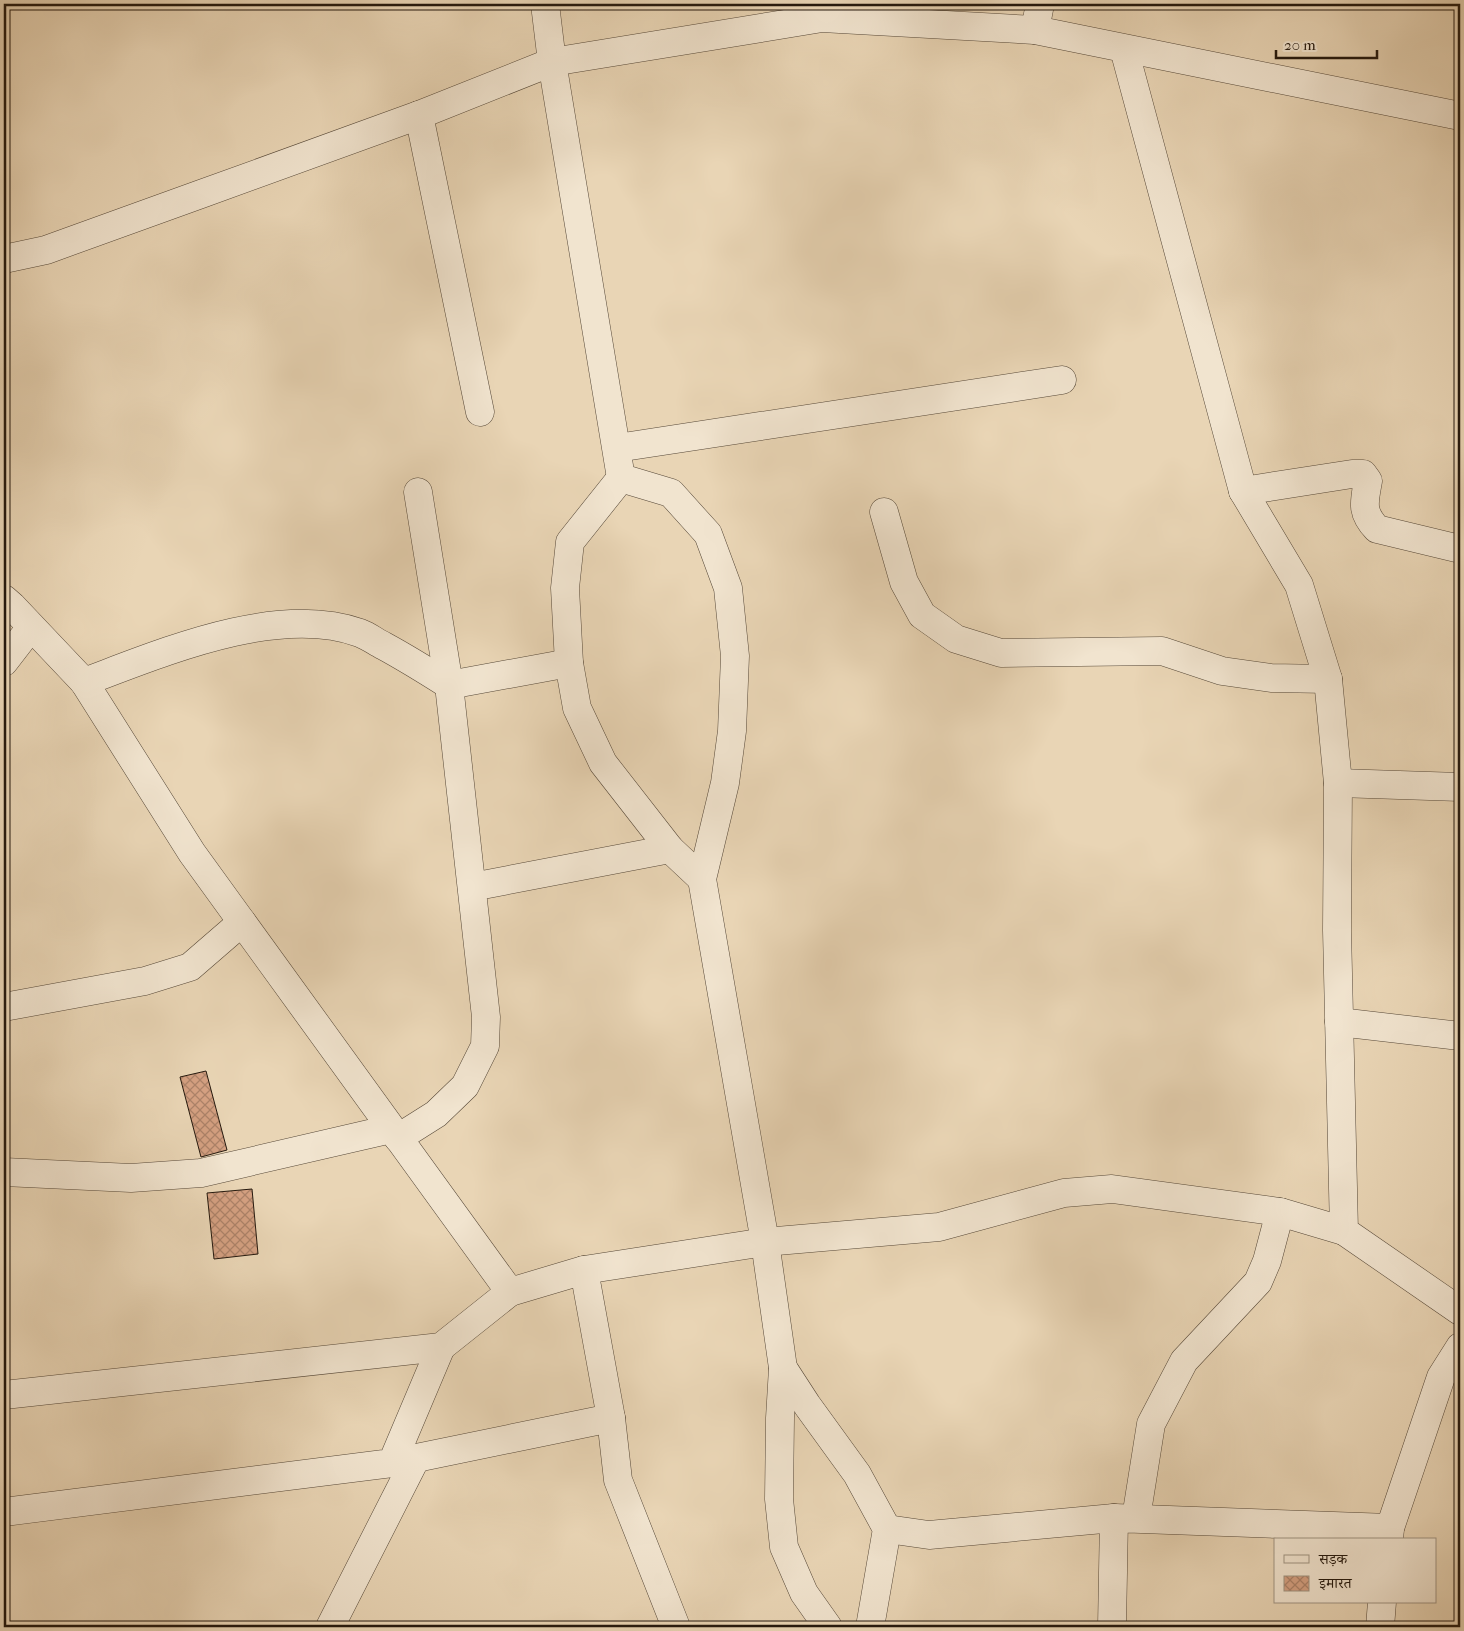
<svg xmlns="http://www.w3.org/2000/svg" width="1464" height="1631" font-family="'IM FELL French Canon','Noto Serif Devanagari',serif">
	<defs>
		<pattern id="building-cross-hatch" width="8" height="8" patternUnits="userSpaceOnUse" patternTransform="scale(1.25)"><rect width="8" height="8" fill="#d4a081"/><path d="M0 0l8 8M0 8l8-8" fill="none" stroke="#ac8268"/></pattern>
	</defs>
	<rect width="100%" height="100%" fill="#e9d5b5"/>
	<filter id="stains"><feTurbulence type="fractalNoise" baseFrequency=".004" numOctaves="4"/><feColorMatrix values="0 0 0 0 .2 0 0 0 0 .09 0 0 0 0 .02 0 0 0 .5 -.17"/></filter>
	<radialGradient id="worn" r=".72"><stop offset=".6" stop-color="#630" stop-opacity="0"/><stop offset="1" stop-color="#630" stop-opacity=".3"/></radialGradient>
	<g fill="url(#building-cross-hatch)" stroke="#25190e">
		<path d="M206 1071 227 1150 201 1157 180 1077Z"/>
		<path d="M252 1189 258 1254 214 1259 207 1193Z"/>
	</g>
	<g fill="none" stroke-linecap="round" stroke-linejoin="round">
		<defs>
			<g id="minor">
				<path d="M1035 30 1040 4"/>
				<path d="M1124 49 1243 491 1299 585 1328 679 1338 783 1337 930 1344 1231 1460 1311"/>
				<path d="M419 115 480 412"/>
				<path d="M4 259 46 250 201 194 419 115 552 62 822 18 1035 30 1460 116"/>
				<path d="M617 448 1062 380"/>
				<path d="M1243 491 1352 474H1363L1368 481C1364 503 1361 512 1377 529L1460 549"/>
				<path d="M884 512 904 582 922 615 956 639 1001 653 1162 651 1222 671 1271 678 1328 679"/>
				<path d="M4 599 12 606 84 682 192 853 510 1292 584 1270 765 1242 939 1227 1064 1193 1112 1189 1280 1212 1344 1231"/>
				<path d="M4 662 31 627"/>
				<path d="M84 682C162 653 277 603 360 633 368 636 376 642 384 646 406 658 427 671 449 685L569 663"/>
				<path d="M1338 783 1460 787"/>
				<path d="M472 887 670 849"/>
				<path d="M4 1007 145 981 190 967 242 922"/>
				<path d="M1339 1022 1460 1036"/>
				<path d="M398 1138 436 1114 465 1086 485 1046 486 1017 449 685 418 492"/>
				<path d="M4 1172 131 1178 201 1173 391 1129"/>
				<path d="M584 1270 611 1418 618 1480 676 1627"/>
				<path d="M4 1395 441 1347 510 1292"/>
				<path d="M392 1463 611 1418"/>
				<path d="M4 1512 392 1463 441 1347"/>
				<path d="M1136 1518 1151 1424 1184 1361 1258 1282 1267 1261 1280 1212"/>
				<path d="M887 1529 929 1535 1114 1518"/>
				<path d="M1389 1540 1390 1528 1441 1377 1460 1347"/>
				<path d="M330 1627 416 1458"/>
				<path d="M1112 1627 1114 1518 1390 1528"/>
				<path d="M1380 1627 1382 1602"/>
			</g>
			<g id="tertiary">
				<path d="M545 4 552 62 621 478 671 493 708 534 728 588 735 656 732 731 725 783 702 879 765 1242 783 1368 780 1418 779 1499 784 1547 804 1593 828 1627"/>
				<path d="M621 478 570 542 565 588 569 663 577 708 603 763 670 849 702 879"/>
				<path d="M783 1368 807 1405 857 1474 887 1529 870 1627"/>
			</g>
		</defs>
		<use href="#minor" stroke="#564838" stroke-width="29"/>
		<use href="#tertiary" stroke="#564838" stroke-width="29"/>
		<use href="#minor" stroke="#f1e4cf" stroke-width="28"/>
		<use href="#tertiary" stroke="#f1e4cf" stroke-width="28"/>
	</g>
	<rect width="1464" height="1631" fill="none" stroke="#e9d5b5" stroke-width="20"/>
	<rect x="5" y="5" width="1454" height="1621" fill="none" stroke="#25190e" stroke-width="2.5"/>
	<rect x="10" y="10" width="1444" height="1611" fill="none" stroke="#25190e"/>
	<rect x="1274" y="1538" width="162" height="65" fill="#f1e4cf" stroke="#9f9382"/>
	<rect x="1284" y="1555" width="25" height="8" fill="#f1e4cf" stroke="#9f9382"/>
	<text x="1319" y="1564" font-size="15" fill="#25190e">सड़क</text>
	<rect x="1284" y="1576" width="25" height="15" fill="url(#building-cross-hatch)" stroke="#9f9382"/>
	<text x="1319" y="1588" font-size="15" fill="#25190e">इमारत</text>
	<path d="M1276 50v8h101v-8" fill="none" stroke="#25190e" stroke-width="2.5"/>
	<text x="1284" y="50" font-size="15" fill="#25190e" stroke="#f1e4cf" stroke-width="4" paint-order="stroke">20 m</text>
	<rect width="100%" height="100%" filter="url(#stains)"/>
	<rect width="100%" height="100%" fill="url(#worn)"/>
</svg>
